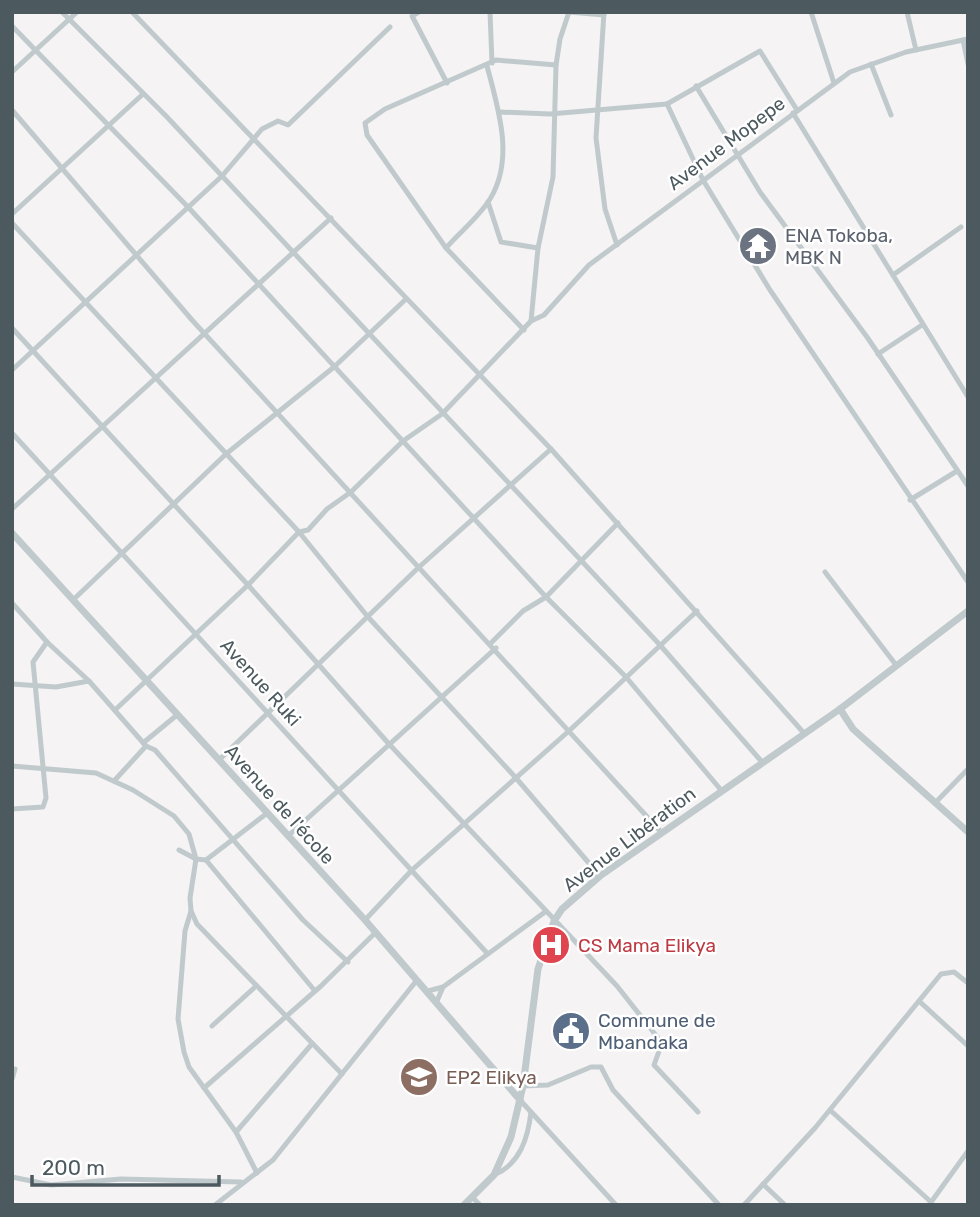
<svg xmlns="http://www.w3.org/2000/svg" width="980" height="1217" font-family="Rubik,sans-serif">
	<rect width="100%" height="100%" fill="#f5f3f3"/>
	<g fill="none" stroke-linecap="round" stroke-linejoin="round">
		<g stroke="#c0cacd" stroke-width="5">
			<path d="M62 12 167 117 660 645 762 762"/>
			<path d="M132 12 551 449 803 732"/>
			<path d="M419 12 412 16 447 83"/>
			<path d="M490 12 492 63"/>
			<path d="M569 12 604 15"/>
			<path d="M604 12 596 138 605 209 617 245"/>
			<path d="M811 12 834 83"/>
			<path d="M907 12 916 50"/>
			<path d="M12 26 188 207 546 597 626 677 721 790"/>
			<path d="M963 40 968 64"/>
			<path d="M871 64 891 115"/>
			<path d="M12 72 77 12"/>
			<path d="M696 86 760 192 867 337 968 486"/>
			<path d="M667 104 760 51 797 110"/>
			<path d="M12 110 192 320 662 833"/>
			<path d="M499 112 550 114 667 104 703 180 770 290 968 582"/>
			<path d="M793 113 968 397"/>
			<path d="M488 202 501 242 538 248"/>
			<path d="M12 214 143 94"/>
			<path d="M12 223 299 532 368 617 516 778 600 876"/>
			<path d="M446 248C460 232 479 217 490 199 515 159 498 108 487 66"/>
			<path d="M893 275 961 227"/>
			<path d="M531 321 544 315 589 265 850 72 906 52 968 39"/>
			<path d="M12 328 248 585 389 744 617 986 662 1043 654 1065 698 1112"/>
			<path d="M524 330 446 248 367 135 365 123 385 109 496 60 556 65"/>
			<path d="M878 354 922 325"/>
			<path d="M12 370 222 176 262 129 278 121 288 125 390 27"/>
			<path d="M12 433 487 953"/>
			<path d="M910 500 957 471"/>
			<path d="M12 509 331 218"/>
			<path d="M825 572 896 665"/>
			<path d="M73 600 226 454 334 367 406 299"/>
			<path d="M12 603 47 642"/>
			<path d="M491 643 523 611 546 597 618 523"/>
			<path d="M12 684 56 687 89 681"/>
			<path d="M115 710 248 585 299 532 308 530 327 509 351 492 403 441 442 414 531 321 538 248 553 177 556 65 560 39 569 12"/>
			<path d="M143 743 177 715"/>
			<path d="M146 746 155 750 303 920 348 962"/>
			<path d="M219 760 418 568 551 449"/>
			<path d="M12 766 96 773 133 790 174 816 189 834 196 859 190 898 191 911 197 924 342 1074"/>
			<path d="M936 802 968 769"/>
			<path d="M12 809 43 807 46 798 33 662 47 642 89 681 146 746 114 781"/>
			<path d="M288 836 496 648"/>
			<path d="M179 850 196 859 206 860 266 814"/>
			<path d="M206 860 315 991"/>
			<path d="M191 911 185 931 178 1019 184 1052 189 1067 236 1132 257 1173"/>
			<path d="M365 920 412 870 570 730 697 611"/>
			<path d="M428 991 443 987 545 912"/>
			<path d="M437 1001 443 987"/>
			<path d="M919 1001 968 1046"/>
			<path d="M212 1026 255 987"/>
			<path d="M12 1079 15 1069"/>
			<path d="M523 1086 548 1085 591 1067H601L613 1090 719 1205"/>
			<path d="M204 1088 321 986 375 933"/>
			<path d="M520 1100 616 1205"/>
			<path d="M830 1110 931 1202"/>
			<path d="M236 1132 311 1045"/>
			<path d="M494 1175C520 1164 528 1138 531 1112"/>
			<path d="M12 1177 51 1185 121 1179 241 1182"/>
			<path d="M763 1184 785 1205"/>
			<path d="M472 1197 480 1205"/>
			<path d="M215 1205 273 1160 417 980"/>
			<path d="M744 1205 815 1128 941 974 954 972 968 983"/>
			<path d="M929 1205 968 1151"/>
		</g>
		<g stroke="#c0cacd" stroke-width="7">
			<path d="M12 533 365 920 520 1100"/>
			<path d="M840 709 853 729 968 832"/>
			<path d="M464 1205 494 1175 511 1137 523 1086 538 969 554 921 562 909 600 876 840 709 968 611"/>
		</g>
	</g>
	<defs>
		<symbol id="temple-disc" viewBox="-11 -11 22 22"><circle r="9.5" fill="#6b7280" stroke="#fff"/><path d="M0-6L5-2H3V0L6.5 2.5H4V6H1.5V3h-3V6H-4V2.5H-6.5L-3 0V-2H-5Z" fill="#fff"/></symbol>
		<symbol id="hospital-disc" viewBox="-11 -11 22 22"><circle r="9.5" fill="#e0444e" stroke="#fff"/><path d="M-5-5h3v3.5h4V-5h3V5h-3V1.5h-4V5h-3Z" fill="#fff"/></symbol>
		<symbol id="civic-disc" viewBox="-11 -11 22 22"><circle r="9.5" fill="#5c6f8a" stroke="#fff"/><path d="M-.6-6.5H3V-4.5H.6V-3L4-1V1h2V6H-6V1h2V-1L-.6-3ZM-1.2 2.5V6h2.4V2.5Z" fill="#fff"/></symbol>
		<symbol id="school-disc" viewBox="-11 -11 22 22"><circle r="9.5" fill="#8d6e63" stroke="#fff"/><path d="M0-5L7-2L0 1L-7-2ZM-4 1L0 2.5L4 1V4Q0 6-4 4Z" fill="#fff"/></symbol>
	</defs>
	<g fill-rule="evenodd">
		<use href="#temple-disc" x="736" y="224" width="44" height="44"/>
		<use href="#hospital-disc" x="529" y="923" width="44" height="44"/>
		<use href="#civic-disc" x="549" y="1009" width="44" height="44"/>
		<use href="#school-disc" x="397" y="1055" width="44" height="44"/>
	</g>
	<g text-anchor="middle" stroke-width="5" stroke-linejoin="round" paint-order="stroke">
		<g font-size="19" fill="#4c5a5f" stroke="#fff">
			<text transform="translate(726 143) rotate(-37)" y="7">Avenue Mopepe</text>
			<text transform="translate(261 682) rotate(48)" y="7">Avenue Ruki</text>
			<text transform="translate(280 804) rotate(48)" y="7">Avenue de l'école</text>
			<text transform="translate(629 839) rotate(-37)" y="7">Avenue Libération</text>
		</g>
		<g font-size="19" fill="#5b616d" stroke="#fff" text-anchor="start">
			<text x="785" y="242">ENA Tokoba,<tspan x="785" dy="22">MBK N</tspan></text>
		</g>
		<g font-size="19" fill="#be3a42" stroke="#fff" text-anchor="start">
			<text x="578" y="952">CS Mama Elikya</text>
		</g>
		<g font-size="19" fill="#4e5e75" stroke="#fff" text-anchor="start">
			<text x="598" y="1027">Commune de<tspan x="598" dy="22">Mbandaka</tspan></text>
		</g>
		<g font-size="19" fill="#785e54" stroke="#fff" text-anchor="start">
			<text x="446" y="1084">EP2 Elikya</text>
		</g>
	</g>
	<rect width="980" height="1217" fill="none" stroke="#4c5a5f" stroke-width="28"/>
	<path d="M32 1175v10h187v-10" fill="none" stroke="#4c5a5f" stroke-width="3.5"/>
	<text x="42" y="1175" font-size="21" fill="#4c5a5f" stroke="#ffffff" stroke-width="5" paint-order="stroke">200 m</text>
</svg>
